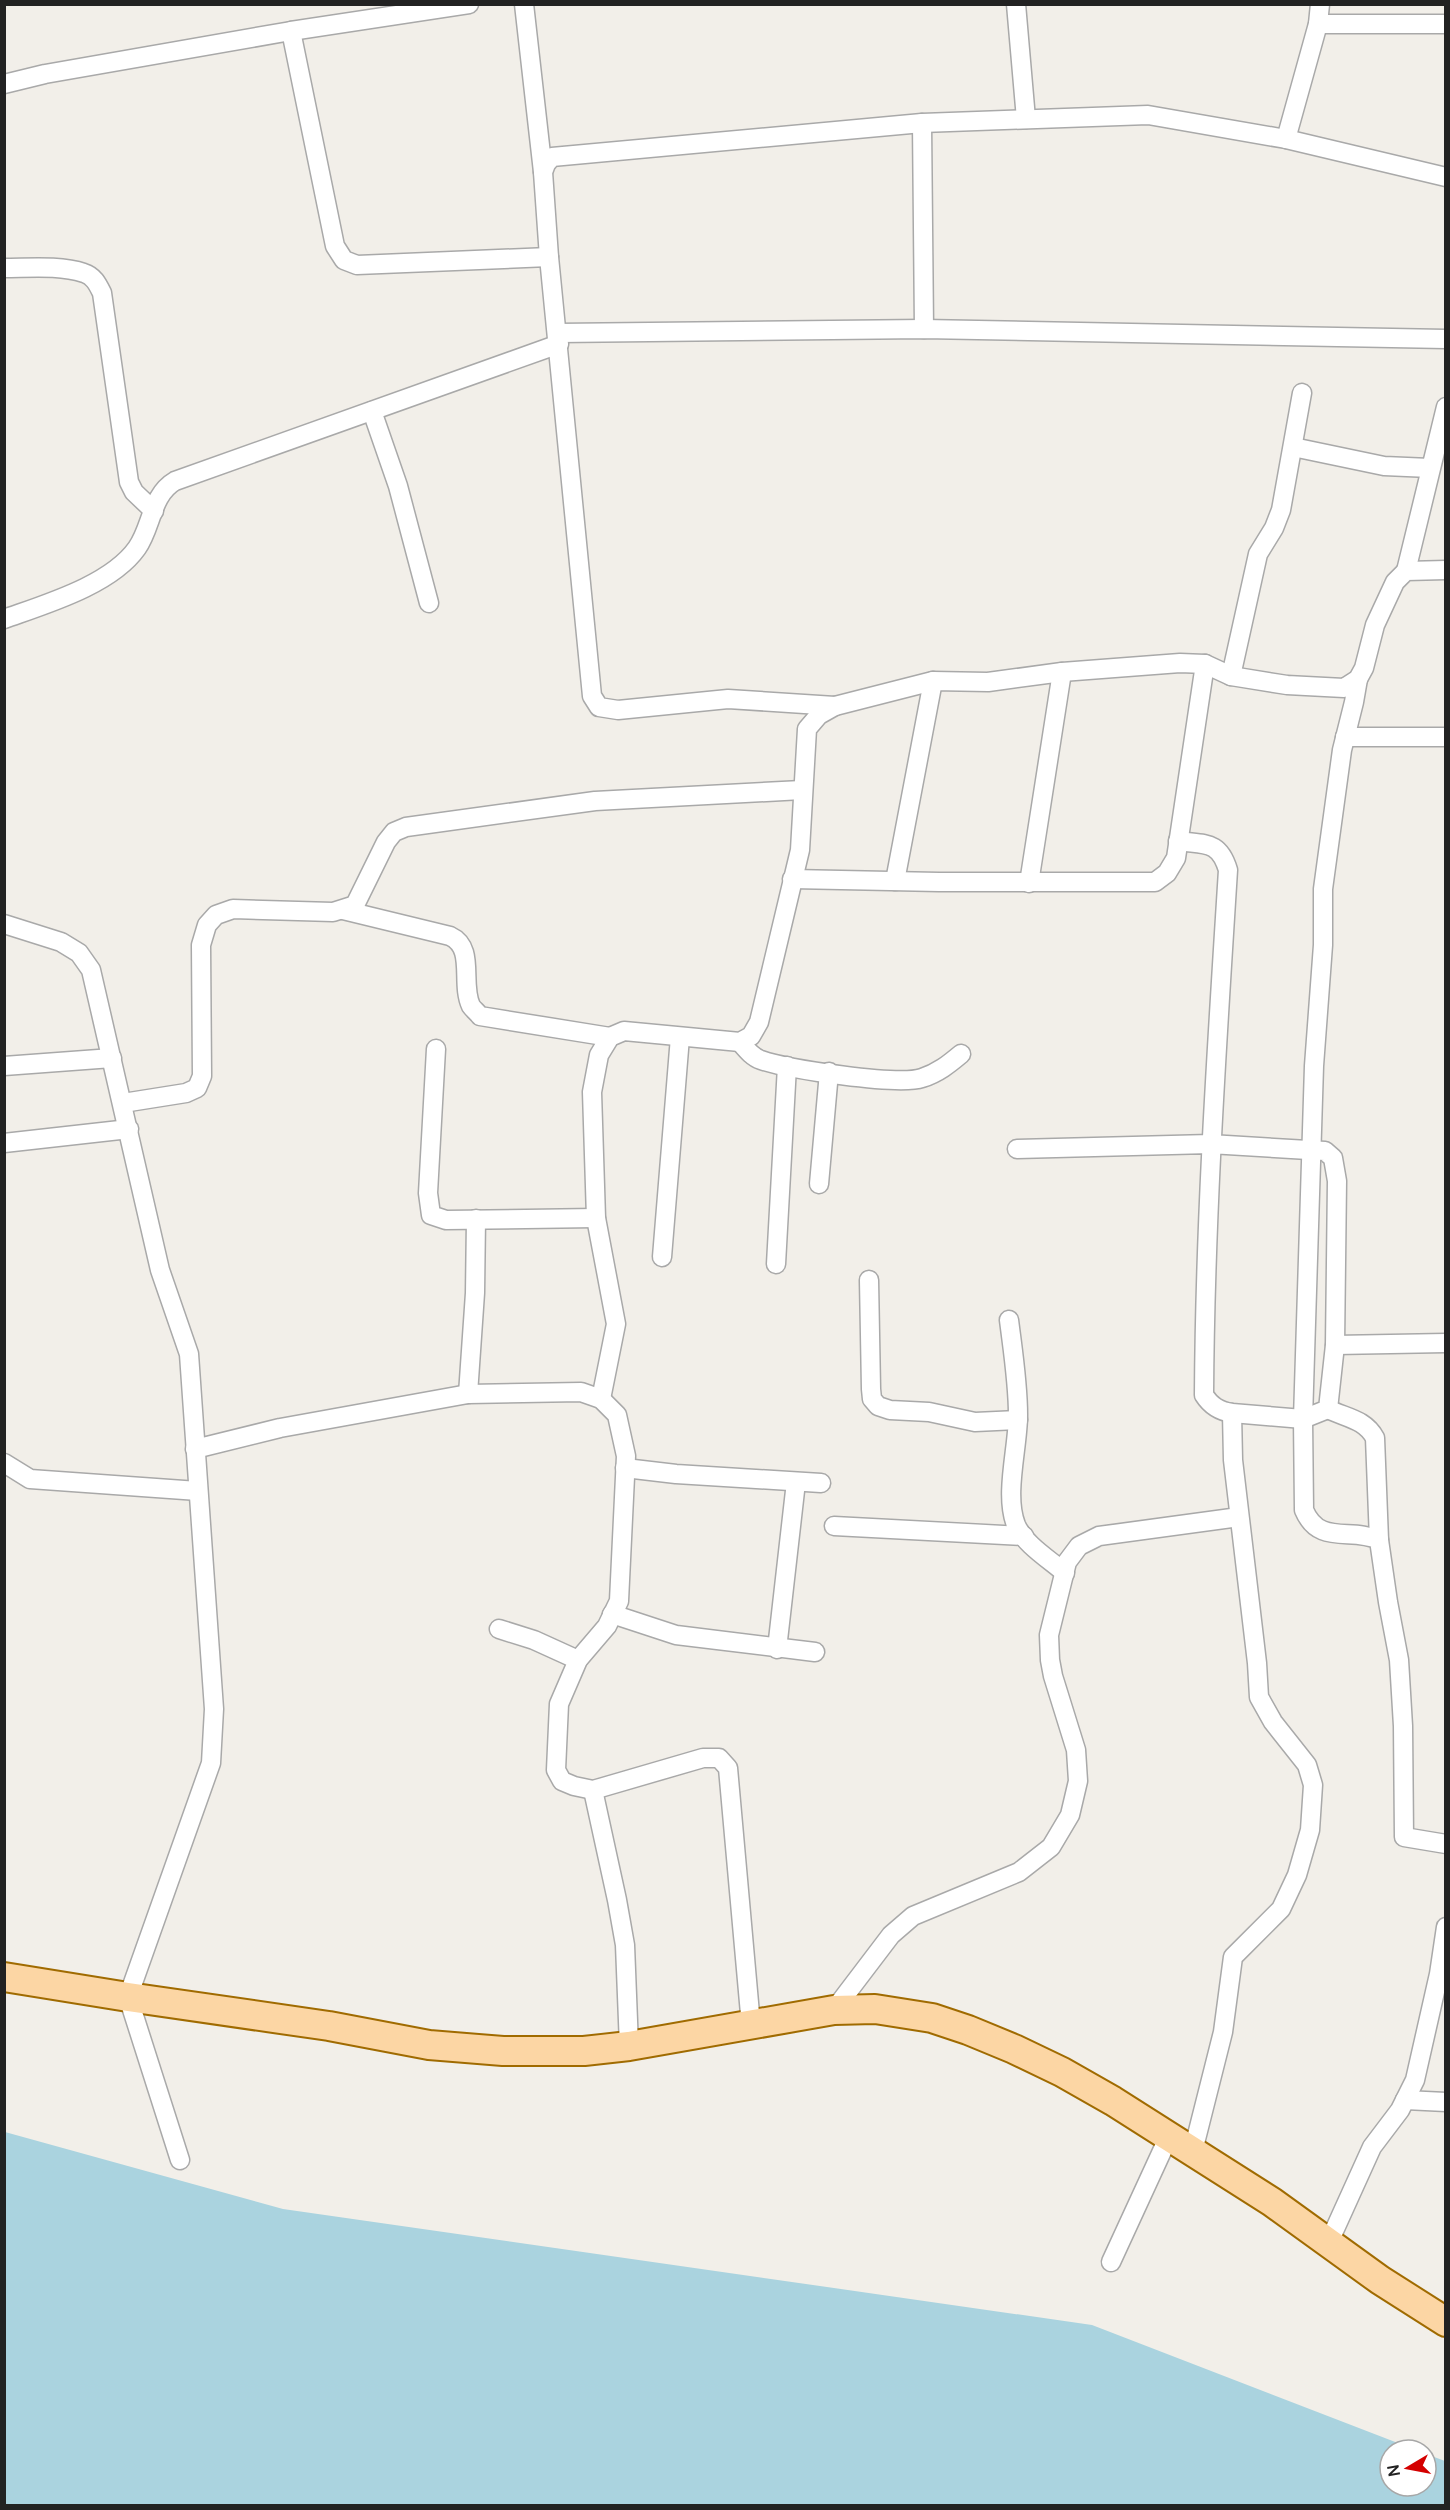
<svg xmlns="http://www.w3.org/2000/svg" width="1450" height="2510" font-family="Manrope,sans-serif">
	<rect width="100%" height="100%" fill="#f2efe9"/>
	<path fill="#aad3df" d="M5 2132 283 2209 1092 2325 1416 2450H1390V2486H1426V2454L1445 2461V2505H5Z"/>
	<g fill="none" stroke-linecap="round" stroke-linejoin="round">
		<defs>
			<g id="minor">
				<path d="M524 4 543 172"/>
				<path d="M1016 4 1026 119"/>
				<path d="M1318 24H1446"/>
				<path d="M291 31 335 246 344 260 357 265 549 257"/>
				<path d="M4 84 45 74 291 31 469 4"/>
				<path d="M922 123 924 329"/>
				<path d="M1286 139 1318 24 1320 4"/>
				<path d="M4 268C29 268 60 265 84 273 94 276 98 285 102 293L129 482 134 492 154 511"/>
				<path d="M558 333 924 329 1446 339"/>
				<path d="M372 411 398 486 429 603"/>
				<path d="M1293 447 1384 466 1430 468"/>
				<path d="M1406 571 1446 407"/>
				<path d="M4 619C46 604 111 585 137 548 152 527 151 495 175 481L559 344"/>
				<path d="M1231 676 1258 554 1274 528 1281 510 1302 393"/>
				<path d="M1358 679 1354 702 1342 750 1323 889V945L1314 1066 1303 1419 1304 1510C1319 1546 1351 1527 1379 1540L1388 1602 1399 1660 1403 1726 1404 1837 1446 1844"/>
				<path d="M835 706 728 699 618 710 599 707 592 696 549 257 543 172 546 164 552 157 922 123 1148 115 1286 139 1446 177"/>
				<path d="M1345 737H1446"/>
				<path d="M792 879 939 882H1155L1167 873 1176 858 1205 664"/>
				<path d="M895 881 933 681"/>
				<path d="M1029 883 1062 672"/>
				<path d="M343 910 450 936C476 948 460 983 471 1006 473 1009 478 1013 480 1016L610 1037"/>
				<path d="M4 924 61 942 79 953 91 970 160 1270 189 1354 214 1709 211 1763 128 1997 180 2160"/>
				<path d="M740 1042C746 1049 752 1057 761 1060 787 1069 898 1086 922 1078 938 1073 949 1064 961 1054"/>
				<path d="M436 1049 428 1193 431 1215 446 1220 596 1218"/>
				<path d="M4 1066 112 1058"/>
				<path d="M123 1103 186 1093 197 1088 202 1076 201 945 207 925 216 915 233 909 333 912 355 905 386 842 394 832 406 827 595 801 802 790"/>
				<path d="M4 1143 129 1129"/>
				<path d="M1017 1149 1210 1144 1325 1151 1333 1158 1337 1181 1335 1345 1328 1409 1303 1419 1232 1413C1219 1411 1211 1406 1204 1395 1205 1219 1217 1045 1228 870 1219 840 1205 845 1178 841"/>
				<path d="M819 1184 829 1072"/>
				<path d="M662 1257 680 1037"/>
				<path d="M776 1264 787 1066"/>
				<path d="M869 1280 871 1389 872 1399 878 1406 890 1410 929 1412 975 1422 1018 1420"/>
				<path d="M1009 1320C1013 1352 1018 1383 1018 1415 1018 1448 1004 1495 1016 1525 1025 1545 1049 1559 1065 1573"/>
				<path d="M1335 1345 1446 1343"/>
				<path d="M468 1394 475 1293 476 1219"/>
				<path d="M601 1399 616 1324 596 1218 592 1092 599 1055 610 1037 624 1031 740 1042 751 1036 759 1022 800 850 807 729 819 715 835 706 933 681 988 682 1062 672 1180 663 1205 664 1231 676 1287 685 1344 688 1358 679 1364 668 1375 625 1395 582 1406 571 1446 570"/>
				<path d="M1328 1409C1346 1418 1365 1419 1375 1438L1379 1540"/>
				<path d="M195 1449 280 1428 468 1394 581 1392 601 1399 617 1415 626 1456 619 1601 607 1626 578 1660 559 1704 556 1770 562 1781 574 1786 593 1790 703 1758H719L728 1768 751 2025"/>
				<path d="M4 1463 30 1479 198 1491"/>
				<path d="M625 1468 676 1474 821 1483"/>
				<path d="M834 1526 1024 1536"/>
				<path d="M612 1614 676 1635 815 1652"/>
				<path d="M499 1629 534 1640 578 1660"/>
				<path d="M777 1649 796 1482"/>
				<path d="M593 1790 617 1900 625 1945 629 2046"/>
				<path d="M834 2010 891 1935 913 1916 1019 1872 1051 1847 1070 1815 1078 1781 1076 1750 1053 1676 1050 1660 1049 1635 1067 1562 1079 1546 1099 1536 1239 1517"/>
				<path d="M1405 2100 1446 2102"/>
				<path d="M1193 2151 1223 2032 1233 1957 1281 1909 1297 1875 1310 1830 1313 1785 1307 1765 1273 1722 1259 1697 1257 1663 1233 1460 1232 1413"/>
				<path d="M1329 2242 1372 2147 1400 2110 1415 2080 1439 1974 1446 1927"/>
				<path d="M1111 2262 1169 2136"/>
			</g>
			<path id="primary" d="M4 1977 128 1997 329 2026 429 2045 503 2051H584L629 2046 834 2010 875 2009 932 2018 968 2030 1014 2049 1062 2072 1113 2101 1272 2202 1380 2280 1446 2322"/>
		</defs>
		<use href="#minor" stroke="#a9a9a9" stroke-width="21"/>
		<use href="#primary" stroke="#a06b00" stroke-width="32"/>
		<use href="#minor" stroke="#fff" stroke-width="18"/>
		<use href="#primary" stroke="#fcd6a4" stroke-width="28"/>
	</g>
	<rect width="1450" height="2510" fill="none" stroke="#222222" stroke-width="12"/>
	<g transform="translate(1408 2468) rotate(260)"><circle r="28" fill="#ffffff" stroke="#a7a7a7" stroke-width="1.5"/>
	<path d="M0-4.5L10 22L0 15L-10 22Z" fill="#d40000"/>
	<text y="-9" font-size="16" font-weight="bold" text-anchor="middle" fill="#222222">N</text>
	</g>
</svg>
